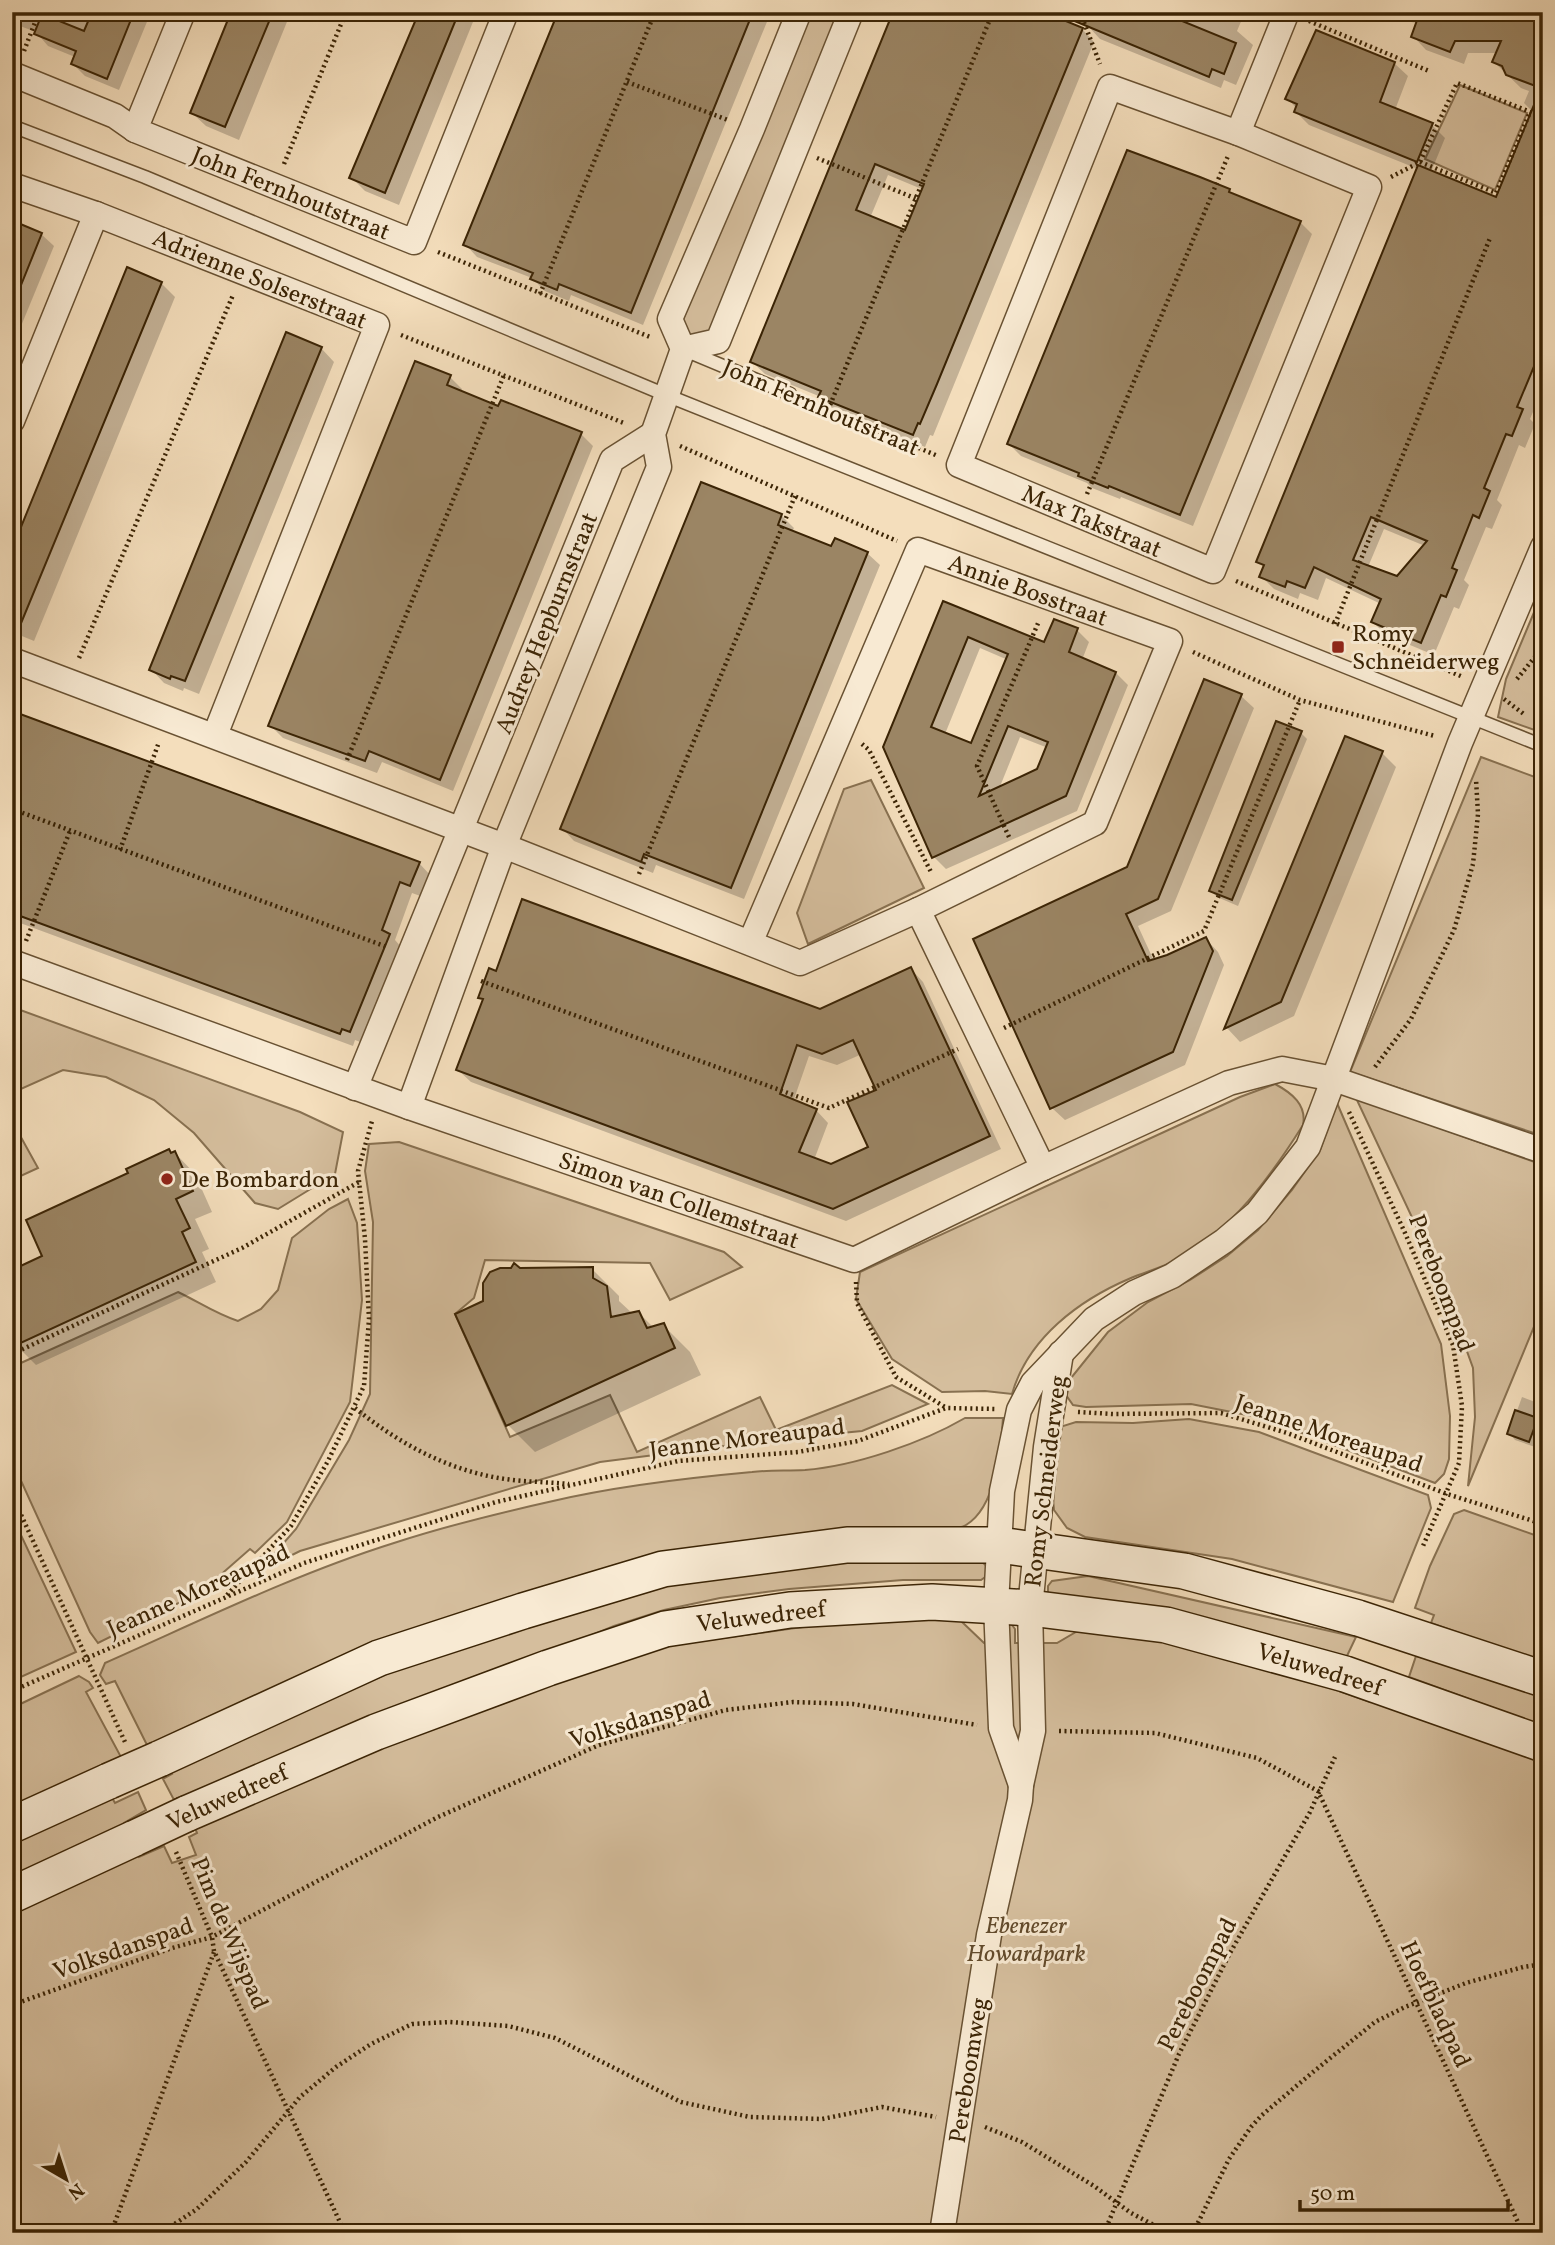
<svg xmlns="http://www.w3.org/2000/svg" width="1555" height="2245" font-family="Vollkorn,serif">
	<rect width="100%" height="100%" fill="#f4debc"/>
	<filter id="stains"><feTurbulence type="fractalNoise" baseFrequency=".00286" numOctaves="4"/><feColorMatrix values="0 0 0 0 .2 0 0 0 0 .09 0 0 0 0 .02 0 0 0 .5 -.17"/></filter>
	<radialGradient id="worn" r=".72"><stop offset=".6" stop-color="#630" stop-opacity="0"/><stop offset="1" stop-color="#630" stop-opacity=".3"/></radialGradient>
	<g fill="#d5be9d" stroke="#887151" stroke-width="2">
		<path d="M807 12H842L712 334 691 341 682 322Z"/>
		<path d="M1460 85 1527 113 1495 190 1425 159Z"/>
		<path d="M1543 591V733L1498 717 1506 679Z"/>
		<path d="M1481 757 1543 780V1136L1350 1072Z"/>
		<path d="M871 780 924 888 808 944 797 913 844 789Z"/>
		<path d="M12 1007 300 1112 343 1132 335 1174 278 1209 255 1203 194 1133 154 1100 106 1077 63 1070 12 1093Z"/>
		<path d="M1275 1084C1292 1093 1307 1105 1303 1125 1269 1179 1233 1229 1176 1260 1162 1268 1145 1272 1131 1278 1079 1300 1028 1338 1012 1394L985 1391 942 1392 892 1359 856 1299 860 1272 1240 1097Z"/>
		<path d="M1356 1098 1543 1165V1305L1468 1486 1475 1417 1473 1368 1440 1277Z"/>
		<path d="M1337 1103 1441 1344 1450 1416 1449 1459 1444 1474 1435 1483 1262 1418 1191 1404 1086 1407 1073 1405 1066 1395 1071 1378 1108 1332 1148 1302 1190 1280 1227 1256 1258 1230 1292 1190 1320 1150Z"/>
		<path d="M12 1121 38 1168 12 1180Z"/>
		<path d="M399 1142 724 1252 742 1267 670 1300 650 1263 485 1260 474 1298 455 1314 510 1437 610 1395 637 1452 760 1397 776 1430 892 1385 928 1404 862 1431 779 1439 600 1462 300 1551 266 1568 267 1562 296 1529 349 1440 370 1394 373 1222 365 1171 369 1144Z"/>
		<path d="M348 1199 357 1223 362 1300 350 1402 287 1522 255 1553 250 1549 201 1592 98 1643 90 1632 12 1461V1367L178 1292C199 1302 216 1314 238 1321L261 1309 278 1290 292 1238 329 1209Z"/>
		<path d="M965 1418H1003C1001 1450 996 1507 966 1525 961 1528 951 1529 945 1530L760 1543 161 1745H147L115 1681 106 1684 100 1675 105 1663C200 1621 295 1574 394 1543 446 1526 499 1513 553 1501 617 1486 686 1478 752 1472 769 1470 787 1471 805 1470 855 1466 922 1443 965 1418Z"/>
		<path d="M1189 1419 1259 1432 1428 1495 1431 1508 1393 1602 1232 1559 1085 1537 1067 1528 1054 1510 1051 1475 1055 1435 1063 1426 1076 1422 1133 1423Z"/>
		<path d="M1464 1510 1543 1538V1663L1431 1623 1434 1615 1415 1608 1430 1566 1454 1514Z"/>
		<path d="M12 1516 76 1652 12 1681Z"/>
		<path d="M855 1559 982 1562 989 1568 988 1575 981 1580H903L789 1589 720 1598 664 1610 614 1626 185 1802 182 1796 174 1800 163 1779 172 1774 169 1769 188 1760 396 1670 581 1605 702 1576Z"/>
		<path d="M1088 1576 1356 1637 1346 1658 1048 1594V1586L1052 1581Z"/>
		<path d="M946 1618 961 1621 984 1643H1001L1009 1621 1015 1629V1643H1057L1081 1629 1227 1651 1370 1702 1373 1696 1543 1754V2233H12V1910L137 1852 139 1857 164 1846 172 1863 196 1855 189 1837 197 1833 194 1825 454 1716 666 1646 824 1624Z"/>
		<path d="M1416 1656 1543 1689V1726L1409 1677Z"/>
		<path d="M79 1676 89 1682 93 1688 86 1692 121 1757 12 1814V1708Z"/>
		<path d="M138 1792 146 1810 124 1823 126 1829 12 1880V1841L111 1796 115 1803Z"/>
	</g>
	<g fill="#0003" fill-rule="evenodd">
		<path d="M12 12H151L119 90 85 76 73 64 75 57 48 46 36 32 12 23Z"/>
		<path d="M233 12H291L239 140 206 126 192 113Z"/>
		<path d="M419 12H477L399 205 365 191 352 178Z"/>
		<path d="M560 12H771L643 325 571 295 569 301 545 291 532 278 477 257 465 244Z"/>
		<path d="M895 12 1082 29 1094 42 933 436 930 435 925 447 833 409 821 397 765 374 752 362ZM888 175 924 190 906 232 870 218Z"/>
		<path d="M1093 12H1245L1237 31 1253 45 1236 85 1224 80 1221 88 1100 39 1088 26Z"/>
		<path d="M1371 12H1510L1543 26V119L1537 116 1524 103 1529 91 1521 88 1494 62 1498 53H1468L1464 64 1426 50 1413 36 1418 23 1383 18Z"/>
		<path d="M1318 30 1394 63 1408 76 1395 110 1432 125 1445 138 1431 172 1497 199 1543 164V388L1530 419 1535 424 1525 448 1519 445 1497 500 1502 505 1492 529 1486 527 1464 580 1469 585 1459 609 1454 607 1434 655 1386 635 1373 622 1381 604 1326 578 1318 600 1300 593 1298 599 1274 589 1261 576 1265 568 1258 561 1418 169 1309 125 1296 112 1297 109 1288 99 1307 59ZM1384 529 1425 546 1398 578 1368 567Z"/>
		<path d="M1229 191 1234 196 1300 222 1312 234 1193 526 1121 497 1120 499 1092 488 1087 483 1021 456 1009 444Z"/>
		<path d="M12 229 41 234 54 246 12 348Z"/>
		<path d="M161 283 175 297 34 641 12 632Z"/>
		<path d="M321 348 334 362 199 694 184 688 183 691 164 683 151 669Z"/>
		<path d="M450 377 462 389 461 392 499 408 581 434 593 446 453 791 382 762 377 773 283 738 270 725Z"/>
		<path d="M702 484 782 516 794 528 792 532 832 548 867 553 880 565 744 899 656 865 653 873 574 841 562 828Z"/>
		<path d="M944 603 1045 644 1077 630 1089 642 1082 660 1116 673 1128 685 1077 811 946 869 934 857 885 751ZM980 648 1008 660 972 745 945 734ZM1020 737 1048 748 1038 771 999 789Z"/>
		<path d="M1241 696 1254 708 1171 911 1138 926 1154 961 1206 939 1218 952 1224 965 1185 1065 1065 1120 1052 1108 1128 869Z"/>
		<path d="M12 713 419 863 431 876 423 897 412 893 395 940 402 948 363 1043 355 1040 353 1046 12 920Z"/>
		<path d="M1301 733 1307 739 1238 906 1217 897 1211 891Z"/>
		<path d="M1346 738 1382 753 1396 767 1294 1016 1240 1042 1227 1028Z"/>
		<path d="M911 969 923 982 1001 1149 846 1221 471 1082 458 1070 484 1000 480 997 497 973 820 1011ZM862 1054 879 1091 871 1148 831 1166 814 1160 828 1123 816 1110 793 1102 809 1056 837 1065Z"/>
		<path d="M175 1153 195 1174 212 1212 195 1219 209 1249 202 1252 216 1282 36 1365 16 1345 45 1257 130 1174Z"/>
		<path d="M520 1269H592L619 1296V1301L633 1314 639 1313 654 1328 663 1325 690 1352 701 1375 535 1452 508 1425 485 1302Z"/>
		<path d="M1522 1397 1543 1405V1426L1535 1447 1515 1440 1509 1433Z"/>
	</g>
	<g fill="#9b8564" stroke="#3b2405" stroke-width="2" fill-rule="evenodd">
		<path d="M92 12H134L107 79 71 64 76 51 34 34 42 14 84 31Z"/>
		<path d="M231 12H273L225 127 190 113Z"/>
		<path d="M419 12H459L385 193 349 178Z"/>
		<path d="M558 12H753L631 313 559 284 557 290 530 279 533 273 463 245Z"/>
		<path d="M893 12H1044L1083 28 937 384 920 424 918 423 913 435 818 397 821 391 750 362ZM875 164 924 184 905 230 856 210Z"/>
		<path d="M1053 12H1186L1182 21 1236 43 1224 74 1212 69 1209 77Z"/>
		<path d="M1420 12H1513L1543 24V345L1517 407 1523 409 1512 436 1506 434 1484 488 1490 491 1479 518 1473 515 1452 568 1457 570 1446 597 1441 595 1421 643 1371 622 1381 599 1314 567 1305 588 1287 581 1285 587 1259 577 1264 565 1256 562 1418 165 1496 197 1541 88 1506 75 1502 66 1492 62 1501 41H1455L1450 52 1411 37ZM1371 517 1427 541 1397 576 1353 560Z"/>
		<path d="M1316 30 1395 62 1380 102 1433 123 1417 162 1294 112 1297 104 1285 99Z"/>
		<path d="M1127 150 1200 177 1230 189 1229 192 1301 221 1180 515 1109 486 1108 488 1078 476 1079 473 1007 444Z"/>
		<path d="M18 223 42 233 13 305 12 236Z"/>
		<path d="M127 267 162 282 12 645V549Z"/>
		<path d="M286 332 322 347 185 681 171 676 170 679 149 670Z"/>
		<path d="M415 361 451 375 447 385 498 406 501 400 582 432 440 780 369 751 365 761 268 726Z"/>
		<path d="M701 482 782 514 778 525 831 546 835 538 868 552 731 888 644 854 641 862 560 829Z"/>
		<path d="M943 601 1044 642 1054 619 1078 628 1069 652 1116 672 1066 796 932 858 883 747ZM968 637 1008 654 971 743 931 727ZM1008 726 1048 742 1037 769 979 796Z"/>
		<path d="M1204 679 1242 694 1158 899 1126 914 1148 961 1167 955 1206 937 1213 951 1173 1052 1050 1109 973 939 1127 867Z"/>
		<path d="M12 711 420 862 410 886 400 882 382 930 390 934 350 1032 342 1029 340 1034 12 913Z"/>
		<path d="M1276 721 1302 731 1232 900 1209 891Z"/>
		<path d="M1345 736 1383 751 1317 915 1281 1002 1224 1029Z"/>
		<path d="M522 899 820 1009 911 967 990 1136 833 1209 456 1070 483 999 478 998 489 968 496 971ZM853 1040 876 1090 847 1102 868 1147 831 1164 799 1152 817 1109 780 1094 797 1045 822 1054Z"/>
		<path d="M169 1149 171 1153 175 1151 193 1191 176 1199 190 1228 182 1232 196 1262 12 1347V1270L42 1256 26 1220 128 1173 126 1169Z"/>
		<path d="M514 1263 520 1268 593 1267V1278L607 1286 611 1317 639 1311 647 1328 664 1323 675 1348 506 1426 455 1314 483 1301V1283L490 1272 500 1268H511Z"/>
		<path d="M1515 1410 1538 1418 1529 1442 1507 1434Z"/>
	</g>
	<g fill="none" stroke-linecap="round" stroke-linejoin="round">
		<defs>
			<g id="service">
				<path d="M12 126 145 177 666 395 1543 746"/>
				<path d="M687 351 790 394"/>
			</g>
			<g id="minor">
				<path d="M183 12 135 130 414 242 506 12"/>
				<path d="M12 74 115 116 135 130"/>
				<path d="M1110 87 1238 133 1369 187 1213 571 959 465Z"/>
				<path d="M1238 133 1287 12"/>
				<path d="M12 185 96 214"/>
				<path d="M683 349 718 341 851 12"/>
				<path d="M12 421 96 214 377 325 215 735"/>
				<path d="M12 660 504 846 800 963 918 910 1095 823 1170 641 918 550 750 943"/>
				<path d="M918 910 1043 1168"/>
				<path d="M12 962 409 1107 854 1260 1043 1168 1229 1083 1282 1069 1334 1079 1543 1151"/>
				<path d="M355 1088 612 460 653 434"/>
				<path d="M409 1107 504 846 659 467 653 434 683 349 670 319 752 129 799 12"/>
				<path d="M1021 1785 1001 1728 996 1605 1002 1491 1019 1410 1033 1383 1094 1319 1134 1293 1172 1276 1224 1241 1257 1213 1308 1147 1460 743 1543 547"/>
				<path d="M942 2233 989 1935 1020 1800 1021 1785 1033 1731 1030 1608 1046 1447 1061 1353"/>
			</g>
			<g id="secondary">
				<path d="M159 1759 379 1658 523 1611 663 1569 847 1545H999L1184 1571 1358 1618 1543 1679"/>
				<path d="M186 1814 376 1732 548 1668 665 1629 790 1610 932 1602 1030 1608 1166 1625 1345 1674 1543 1744"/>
				<path d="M12 1825 109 1781"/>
				<path d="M12 1895 135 1838"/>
			</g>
		</defs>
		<use href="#service" stroke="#695233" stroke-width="15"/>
		<use href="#minor" stroke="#695233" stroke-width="27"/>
		<use href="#secondary" stroke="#3b2405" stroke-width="38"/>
		<g stroke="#3b2405" stroke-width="4.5" stroke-dasharray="2 3.5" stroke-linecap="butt">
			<path d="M1080 12 1100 64"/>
			<path d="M1309 21 1429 71"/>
			<path d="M24 51 39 12"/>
			<path d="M627 82 728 120"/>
			<path d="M817 158 917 199"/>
			<path d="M1420 162 1496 193 1530 112"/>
			<path d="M284 164 346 12"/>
			<path d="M1391 177 1420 162 1457 83 1543 117"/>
			<path d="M438 252 650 337"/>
			<path d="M540 294 655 12"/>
			<path d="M401 335 624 423"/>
			<path d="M807 401 938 456"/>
			<path d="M828 410 993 12"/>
			<path d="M680 446 897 541"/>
			<path d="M1087 494 1228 156"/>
			<path d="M1236 581 1463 677"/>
			<path d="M1335 624 1490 238"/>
			<path d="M1193 652 1300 700 1435 736"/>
			<path d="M79 658 233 295"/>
			<path d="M1517 679 1543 647"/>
			<path d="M1504 699 1525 715"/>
			<path d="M862 744 869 750 932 874"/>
			<path d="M347 760 504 375"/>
			<path d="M12 809 387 947"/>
			<path d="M1009 837 977 766 1039 621"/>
			<path d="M120 850 159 742"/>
			<path d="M639 874 795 496"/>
			<path d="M26 941 70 831"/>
			<path d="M481 981 829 1108 958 1049"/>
			<path d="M1004 1028 1204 931 1300 700"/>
			<path d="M1375 1067 1411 1019 1454 930 1473 864 1478 814 1476 779"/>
			<path d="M1349 1112 1405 1233 1453 1345 1462 1406 1459 1463 1423 1546"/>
			<path d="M856 1282 857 1303 896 1377 945 1407"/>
			<path d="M12 1354 242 1248 359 1182"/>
			<path d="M355 1408C398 1443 449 1471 505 1479 526 1482 548 1482 569 1484"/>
			<path d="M1078 1412 1113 1414 1221 1413 1287 1433 1447 1494 1543 1524"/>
			<path d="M12 1495 125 1742"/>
			<path d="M227 1595 291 1526 328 1461 364 1386 369 1319 365 1239 358 1171 372 1121"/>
			<path d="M12 1691 304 1563 496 1502 678 1461 798 1452 858 1441 946 1408 995 1409"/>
			<path d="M1059 1731 1155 1733 1257 1758 1318 1791 1523 2233"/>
			<path d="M176 1852 212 1937 214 1951 345 2233"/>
			<path d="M12 2005 172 1948 212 1937 438 1817 599 1745 726 1710 793 1702 853 1704 977 1725"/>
			<path d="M985 2127 1022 2142 1094 2186 1131 2213 1169 2233"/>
			<path d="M111 2233 214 1952"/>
			<path d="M161 2233 197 2209 246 2162 300 2097 336 2067 371 2044 412 2024 450 2022 508 2026 555 2038 681 2102 750 2117 822 2119 882 2107 936 2117"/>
			<path d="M1104 2233 1179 2054 1230 1953 1310 1812 1335 1757"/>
			<path d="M1193 2233 1229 2159 1251 2127 1262 2115 1313 2072 1375 2022 1405 2007 1466 1983 1523 1967 1543 1964"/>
		</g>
		<use href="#service" stroke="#f8ead3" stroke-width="12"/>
		<use href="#minor" stroke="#f8ead3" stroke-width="24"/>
		<use href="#secondary" stroke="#f8ead3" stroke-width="35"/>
		<defs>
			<g id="secondary-bridge">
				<path d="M109 1781 159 1759"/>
				<path d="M135 1838 186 1814"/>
			</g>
		</defs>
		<use href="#secondary-bridge" stroke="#3b2405" stroke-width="38" stroke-linecap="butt"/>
		<use href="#secondary-bridge" stroke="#f8ead3" stroke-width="35"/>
	</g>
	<g fill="#8f2418" stroke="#f8ead3" stroke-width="2.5">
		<rect x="1331" y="640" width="14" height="14" rx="3.5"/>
		<circle cx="167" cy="1179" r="7"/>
	</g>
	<g text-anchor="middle" stroke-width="6" stroke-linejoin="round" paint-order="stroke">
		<g font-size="24" fill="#3b2405" stroke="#f8ead3">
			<text transform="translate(291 193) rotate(22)" y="8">John Fernhoutstraat</text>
			<text transform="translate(260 279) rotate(22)" y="8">Adrienne Solserstraat</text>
			<text transform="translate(821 407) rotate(23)" y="8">John Fernhoutstraat</text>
			<text transform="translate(1092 521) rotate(23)" y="8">Max Takstraat</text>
			<text transform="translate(1028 590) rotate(20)" y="8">Annie Bosstraat</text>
			<text transform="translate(546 623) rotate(-68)" y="8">Audrey Hepburnstraat</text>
			<text transform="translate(679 1200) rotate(19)" y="8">Simon van Collemstraat</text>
			<text transform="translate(1442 1283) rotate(69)" y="8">Pereboompad</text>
			<text transform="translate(1329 1433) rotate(19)" y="8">Jeanne Moreaupad</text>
			<text transform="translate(747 1438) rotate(-7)" y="8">Jeanne Moreaupad</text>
			<text transform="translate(1045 1481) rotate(-83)" y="8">Romy Schneiderweg</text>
			<text transform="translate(198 1590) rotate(-24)" y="8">Jeanne Moreaupad</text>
			<text transform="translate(761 1616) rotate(-7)" y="8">Veluwedreef</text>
			<text transform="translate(1320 1669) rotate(17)" y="8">Veluwedreef</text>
			<text transform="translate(640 1719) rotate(-17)" y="8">Volksdanspad</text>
			<text transform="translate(227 1797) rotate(-24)" y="8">Veluwedreef</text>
			<text transform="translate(230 1933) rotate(67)" y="8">Pim de Wijspad</text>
			<text transform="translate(123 1948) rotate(-19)" y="8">Volksdanspad</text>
			<text transform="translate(1197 1984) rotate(-63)" y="8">Pereboompad</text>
			<text transform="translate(1436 2004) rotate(65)" y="8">Hoefbladpad</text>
			<text transform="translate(968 2070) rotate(-81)" y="8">Pereboomweg</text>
		</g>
		<g font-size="24" fill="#3b2405" stroke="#f8ead3" text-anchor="start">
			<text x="1352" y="641">Romy<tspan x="1352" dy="28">Schneiderweg</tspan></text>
			<text x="181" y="1187">De Bombardon</text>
		</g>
		<g font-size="24" font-style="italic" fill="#624a2b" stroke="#f8ead3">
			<text x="1026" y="1933">Ebenezer<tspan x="1026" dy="28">Howardpark</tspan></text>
		</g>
	</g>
	<rect width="1555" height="2245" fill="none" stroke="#f4debc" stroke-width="42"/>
	<rect x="14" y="14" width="1527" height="2217" fill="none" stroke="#3b2405" stroke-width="3.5"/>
	<rect x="21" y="21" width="1513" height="2203" fill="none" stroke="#3b2405" stroke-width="2"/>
	<g transform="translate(66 2179) rotate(141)" stroke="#f8ead3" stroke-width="5" paint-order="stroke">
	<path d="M0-5L12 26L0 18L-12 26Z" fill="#3b2405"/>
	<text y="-10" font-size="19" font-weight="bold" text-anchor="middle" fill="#3b2405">N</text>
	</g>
	<path d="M1300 2200v10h208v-10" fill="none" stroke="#3b2405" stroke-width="3.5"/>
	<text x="1310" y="2200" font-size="21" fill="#3b2405" stroke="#f8ead3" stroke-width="5" paint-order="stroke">50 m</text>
	<rect width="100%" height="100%" filter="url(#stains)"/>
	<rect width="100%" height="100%" fill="url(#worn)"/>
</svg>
